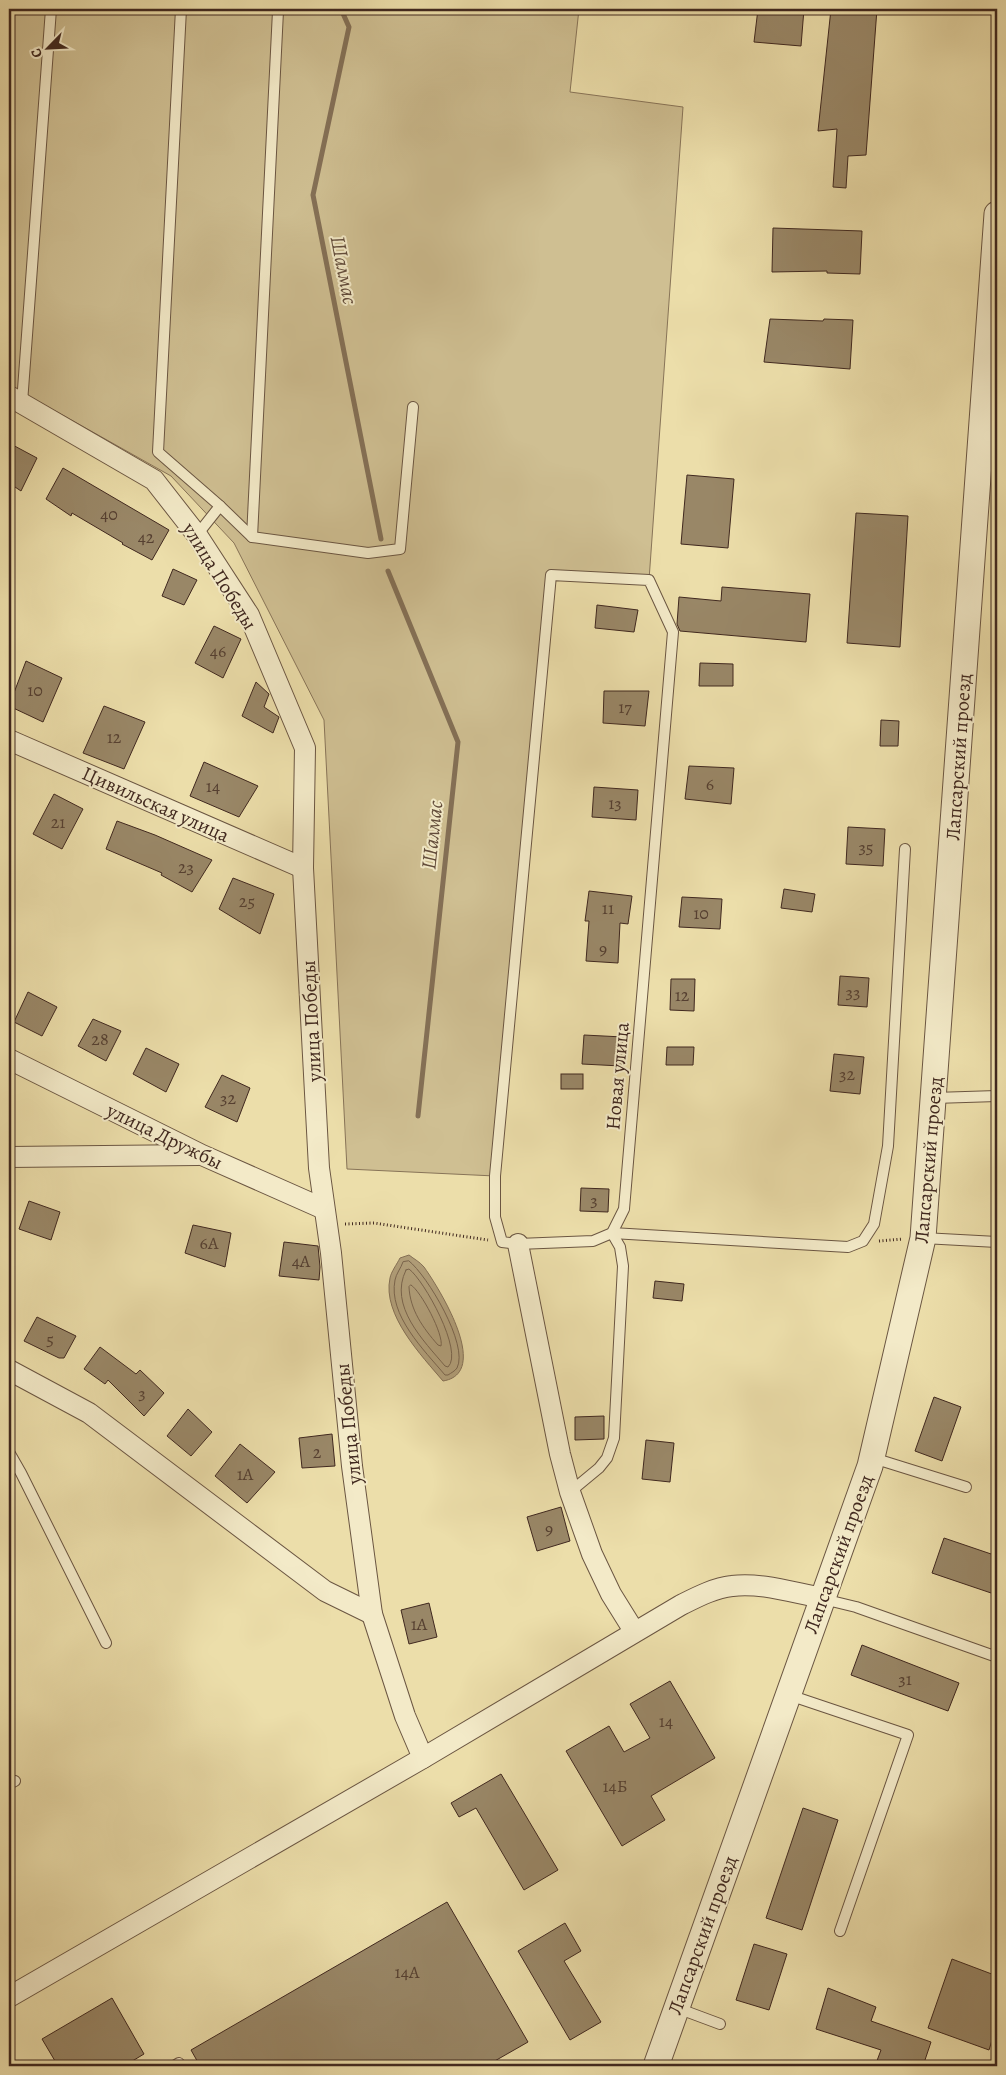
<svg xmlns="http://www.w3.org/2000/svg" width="1006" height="2075" font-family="Alegreya,serif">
	<rect width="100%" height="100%" fill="#ecdeaa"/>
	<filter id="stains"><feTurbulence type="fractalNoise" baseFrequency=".004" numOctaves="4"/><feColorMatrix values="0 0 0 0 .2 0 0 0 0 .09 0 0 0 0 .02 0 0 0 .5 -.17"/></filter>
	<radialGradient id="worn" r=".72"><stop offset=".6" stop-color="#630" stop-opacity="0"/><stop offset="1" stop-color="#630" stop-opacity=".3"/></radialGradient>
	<path fill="#cfbf92" stroke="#887458" d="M9 9H579L570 92 683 107 649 580 552 575 495 1176 347 1169 324 720 234 543 171 476 9 385Z"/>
	<path fill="#b2a07b" stroke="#847056" d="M409 1255C414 1259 420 1262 424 1267 439 1288 492 1373 443 1381 422 1356 382 1315 390 1278 391 1272 397 1264 400 1258Z"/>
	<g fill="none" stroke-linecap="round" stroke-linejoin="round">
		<g stroke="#79644d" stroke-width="1">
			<path d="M409 1261C427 1275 469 1345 457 1368 455 1371 451 1373 448 1375H445C424 1350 388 1315 395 1280 396 1274 401 1268 403 1262Z"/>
			<path d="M406 1270 409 1269C424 1280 464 1352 448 1367L445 1366C424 1341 388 1306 406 1270Z"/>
			<path d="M411 1285C421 1291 444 1335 441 1346L438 1345C423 1328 410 1310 409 1287Z"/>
		</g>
		<g stroke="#847056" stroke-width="5">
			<path d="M341 9 349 27 313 195 381 539"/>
			<path d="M388 571 458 742 418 1116"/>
		</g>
	</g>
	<g fill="#998767" stroke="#40281f">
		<path d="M758 9H804L801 46 754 42Z"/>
		<path d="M831 9H877L866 155 848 156 846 188 833 187 837 129 818 131Z"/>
		<path d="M773 228 862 231 860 274 827 273V271L772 272Z"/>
		<path d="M770 319 823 321 824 319 853 320 850 369 764 362Z"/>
		<path d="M9 443 37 458 21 491 9 483Z"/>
		<path d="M63 468 169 530 152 560 122 544 123 543 72 513 71 516 46 499Z"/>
		<path d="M687 475 734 479 728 548 681 544Z"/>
		<path d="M856 513 908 516 900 647 847 643Z"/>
		<path d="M173 569 197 580 184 605 162 596Z"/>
		<path d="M722 587 810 594 806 642 680 631 677 624 679 597 721 601Z"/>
		<path d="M597 605 638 610 634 632 595 628Z"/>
		<path d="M214 626 241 639 223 678 195 663Z"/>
		<path d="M26 661 62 678 43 722 9 706Z"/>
		<path d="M700 663 733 664V686H699Z"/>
		<path d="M256 682 269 694 264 707 279 717 273 733 242 716Z"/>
		<path d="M604 691H649L645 726 603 723Z"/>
		<path d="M104 706 145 722 124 769 83 753Z"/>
		<path d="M881 720 899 721 898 746H880Z"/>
		<path d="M204 762 258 786 239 817 190 796Z"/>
		<path d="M689 766 734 768 731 804 685 799Z"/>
		<path d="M594 787 638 790 636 820 592 817Z"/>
		<path d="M54 794 83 809 62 849 33 834Z"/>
		<path d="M117 821 155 835 212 860 192 892 161 875 162 873 106 849Z"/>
		<path d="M848 827 885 829 883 866 846 864Z"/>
		<path d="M233 878 274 894 260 934 219 909Z"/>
		<path d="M784 889 815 894 812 912 781 908Z"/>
		<path d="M589 891 632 896 628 924 620 923 618 963 586 961 589 921H585Z"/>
		<path d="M682 897 722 899 720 929 679 927Z"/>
		<path d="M840 976 869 978 867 1007 838 1005Z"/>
		<path d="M671 979H695L694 1011 670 1010Z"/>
		<path d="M28 992 57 1007 42 1036 14 1022Z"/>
		<path d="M93 1019 121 1031 106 1061 78 1046Z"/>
		<path d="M584 1035 623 1037 621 1066 582 1064Z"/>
		<path d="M667 1047H694L693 1065H666Z"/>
		<path d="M146 1048 179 1064 166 1092 133 1074Z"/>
		<path d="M834 1054 864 1057 860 1094 830 1091Z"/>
		<rect x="561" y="1074" width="22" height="15"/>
		<path d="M222 1075 250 1088 237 1122 205 1107Z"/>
		<path d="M581 1188 609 1189 608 1212 580 1211Z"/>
		<path d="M29 1201 60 1212 51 1240 19 1229Z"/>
		<path d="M193 1225 231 1233 225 1267 185 1253Z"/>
		<path d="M284 1242 318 1246 320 1267 319 1280 279 1276Z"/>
		<path d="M655 1281 684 1284 682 1301 653 1298Z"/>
		<path d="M37 1317 76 1336 64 1358H59L24 1341Z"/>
		<path d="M100 1347 136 1374 140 1370 164 1393 144 1416 108 1380 105 1384 84 1369Z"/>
		<path d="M934 1397 961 1407 942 1461 915 1451Z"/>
		<path d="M188 1409 212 1432 191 1456 167 1436Z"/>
		<path d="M604 1416V1439L575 1440V1417Z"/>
		<path d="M332 1434 335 1466 302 1468 299 1438Z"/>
		<path d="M646 1440 674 1443 670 1482 642 1479Z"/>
		<path d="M240 1444 275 1472 247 1503 215 1476Z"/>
		<path d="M561 1507 570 1541 537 1551 527 1517Z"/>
		<path d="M944 1538 997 1556V1595L932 1573Z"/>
		<path d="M429 1603 437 1637 409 1644 401 1610Z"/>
		<path d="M862 1645 959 1683 948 1711 851 1675Z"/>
		<path d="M670 1681 715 1758 651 1796 665 1820 622 1846 566 1751 609 1726 624 1752 650 1738 630 1704Z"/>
		<path d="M501 1774 558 1870 524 1890 476 1808 459 1817 451 1803Z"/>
		<path d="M803 1808 838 1820 802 1930 766 1918Z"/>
		<path d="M447 1902 528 2042 486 2066H200L191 2050Z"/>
		<path d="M565 1923 581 1951 564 1961 601 2022 570 2040 518 1951Z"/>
		<path d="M754 1944 787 1954 769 2010 736 2000Z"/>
		<path d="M952 1959 997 1976V2024L989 2050 928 2028Z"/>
		<path d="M828 1988 876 2007 871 2021 931 2042 923 2066H875L881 2050 816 2029Z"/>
		<path d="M112 1998 144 2054 124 2066H58L42 2039Z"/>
	</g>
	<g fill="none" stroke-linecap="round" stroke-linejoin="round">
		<defs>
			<g id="service">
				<path d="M181 9 158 452 220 506"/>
				<path d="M22 403 51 9"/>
				<path d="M197 535 220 506 252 537 368 553 400 549 413 407"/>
				<path d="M252 537 278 11"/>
				<path d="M551 575 649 580 673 632 624 1209 612 1233 593 1241 518 1244 502 1242 495 1217V1176Z"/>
				<path d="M934 1098 997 1096"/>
				<path d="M612 1233 848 1247 863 1241 874 1224 888 1146 905 849"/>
				<path d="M923 1238 997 1242"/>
				<path d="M9 1452 21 1473 106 1643"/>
				<path d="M873 1458 966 1487"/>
				<path d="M570 1492 599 1468 607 1458 614 1438 623 1266 620 1247 612 1233"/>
				<path d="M823 1599 856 1607 997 1657"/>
				<path d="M789 1695 908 1735 840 1931"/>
				<path d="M9 1784 15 1781"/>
				<path d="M677 2008 720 2024"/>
				<path d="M174 2066 179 2063 181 2066"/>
			</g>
			<g id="minor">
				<path d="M9 396 154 480 197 535 249 615 305 748 303 868 319 1168 331 1253 352 1466 372 1614 405 1716 423 1758"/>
				<path d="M9 740 303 868"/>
				<path d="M9 1059 202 1155 324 1209"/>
				<path d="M9 1157 198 1155"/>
				<path d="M518 1244 560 1454 570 1492 592 1554 611 1594 634 1631"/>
				<path d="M9 1370 89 1413 325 1591 372 1614"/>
				<path d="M9 1997 423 1758 681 1605C697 1597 714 1588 732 1586 760 1582 794 1593 822 1598"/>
			</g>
			<path id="tertiary" d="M656 2066 870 1466 923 1238 997 214"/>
		</defs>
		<use href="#service" stroke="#6b5642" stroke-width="12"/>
		<use href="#minor" stroke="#6b5642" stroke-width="22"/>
		<use href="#tertiary" stroke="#6b5642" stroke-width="27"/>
		<g stroke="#40281f" stroke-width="3" stroke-dasharray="1 2.5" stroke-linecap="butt">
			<path d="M345 1224 374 1223 488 1240"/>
			<path d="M879 1241 903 1239"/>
		</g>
		<use href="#service" stroke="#f3eac8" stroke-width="10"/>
		<use href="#minor" stroke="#f3eac8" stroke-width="20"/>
		<use href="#tertiary" stroke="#f3eac8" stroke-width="25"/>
	</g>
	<g text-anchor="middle" stroke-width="4" stroke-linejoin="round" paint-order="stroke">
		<g font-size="18" fill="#564031">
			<text x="109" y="520">40</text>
			<text x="146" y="543">42</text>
			<text x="218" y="657">46</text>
			<text x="35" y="696">10</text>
			<text x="625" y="713">17</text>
			<text x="114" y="743">12</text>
			<text x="710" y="790">6</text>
			<text x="213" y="792">14</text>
			<text x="615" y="809">13</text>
			<text x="58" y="828">21</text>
			<text x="866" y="853">35</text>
			<text x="186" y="873">23</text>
			<text x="247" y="907">25</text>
			<text x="608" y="914">11</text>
			<text x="701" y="919">10</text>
			<text x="603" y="955">9</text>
			<text x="853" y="998">33</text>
			<text x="682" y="1001">12</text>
			<text x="100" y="1045">28</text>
			<text x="847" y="1080">32</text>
			<text x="228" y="1104">32</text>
			<text x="594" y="1206">3</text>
			<text x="209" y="1249">6А</text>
			<text x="301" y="1267">4А</text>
			<text x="50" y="1345">5</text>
			<text x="142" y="1399">3</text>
			<text x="317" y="1458">2</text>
			<text x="245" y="1480">1А</text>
			<text x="549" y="1535">9</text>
			<text x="419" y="1630">1А</text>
			<text x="905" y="1685">31</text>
			<text x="666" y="1727">14</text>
			<text x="615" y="1792">14Б</text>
			<text x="407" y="1978">14А</text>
		</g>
		<g font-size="20" fill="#40281f" stroke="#f3eac8">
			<text transform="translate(220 576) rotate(58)" y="7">улица Победы</text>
			<text transform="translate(958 757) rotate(-86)" y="7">Лапсарский проезд</text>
			<text transform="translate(156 804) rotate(24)" y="7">Цивильская улица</text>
			<text transform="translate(311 1021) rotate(-93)" y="7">улица Победы</text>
			<text transform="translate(617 1076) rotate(-85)" y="7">Новая улица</text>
			<text transform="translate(165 1136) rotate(26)" y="7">улица Дружбы</text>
			<text transform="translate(928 1160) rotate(-85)" y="7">Лапсарский проезд</text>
			<text transform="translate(348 1424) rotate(-96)" y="7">улица Победы</text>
			<text transform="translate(838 1554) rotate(-70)" y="7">Лапсарский проезд</text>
			<text transform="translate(702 1935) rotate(-70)" y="7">Лапсарский проезд</text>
		</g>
		<g font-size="21" font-style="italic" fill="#624c3b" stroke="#f3eac8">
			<text transform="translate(344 270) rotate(79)" y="7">Шалмас</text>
			<text transform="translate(432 835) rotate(-84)" y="7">Шалмас</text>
		</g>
	</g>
	<rect width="1006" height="2075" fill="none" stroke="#ecdeaa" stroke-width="30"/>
	<rect x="10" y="10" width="986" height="2055" fill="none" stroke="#40281f" stroke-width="2.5"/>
	<rect x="15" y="15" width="976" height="2045" fill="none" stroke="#40281f"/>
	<g transform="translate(48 48) rotate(246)" stroke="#f3eac8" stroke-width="4" paint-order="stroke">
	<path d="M0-4L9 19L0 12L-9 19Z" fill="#40281f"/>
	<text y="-8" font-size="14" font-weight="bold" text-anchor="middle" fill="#40281f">С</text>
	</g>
	<rect width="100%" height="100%" filter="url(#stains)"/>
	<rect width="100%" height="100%" fill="url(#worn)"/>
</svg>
